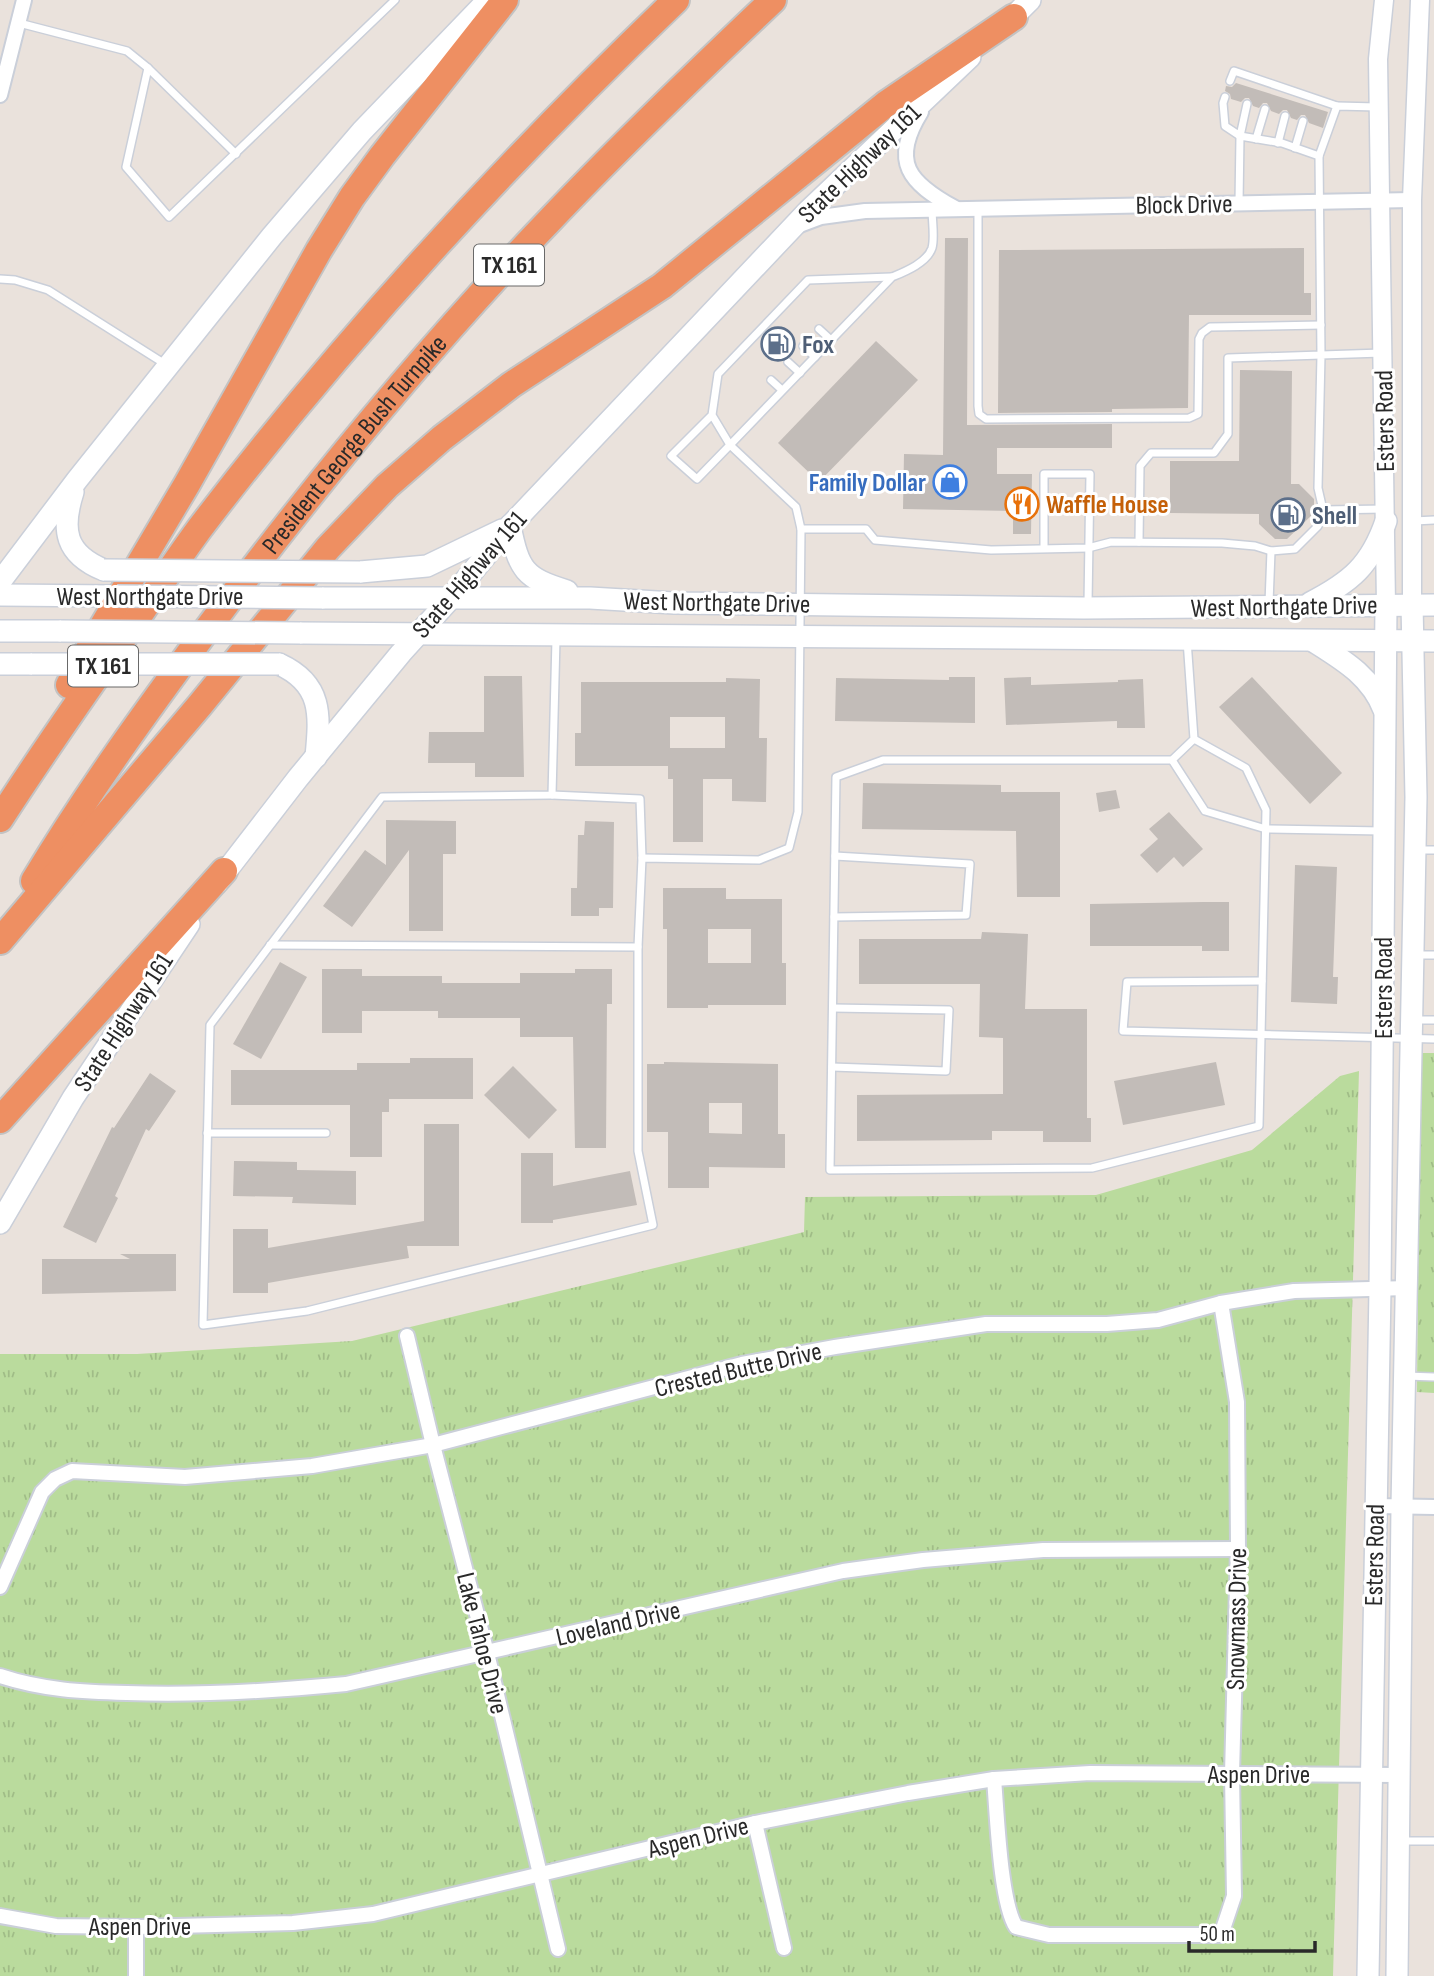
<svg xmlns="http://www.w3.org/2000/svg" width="1434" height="1976" font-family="'Sofia Sans Condensed',sans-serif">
	<defs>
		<pattern id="grass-tufts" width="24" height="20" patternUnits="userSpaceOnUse" patternTransform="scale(1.75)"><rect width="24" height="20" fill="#badb9d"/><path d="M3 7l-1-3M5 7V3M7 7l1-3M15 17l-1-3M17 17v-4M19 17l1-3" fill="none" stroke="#a0bc87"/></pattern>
	</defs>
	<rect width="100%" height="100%" fill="#eae2dc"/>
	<g fill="url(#grass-tufts)">
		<path d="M1420 1053H1434V1393L1417 1392Z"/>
		<path d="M1359 1071 1333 1976H0V1354H137L352 1341 804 1232 805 1197 1096 1195 1252 1150 1340 1076Z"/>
	</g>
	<g fill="#c2bcb8" fill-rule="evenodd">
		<path d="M1236 83 1328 112 1323 128 1309 123 1305 115H1301L1297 120 1291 118 1287 110H1283L1279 114 1271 111 1267 103H1263L1259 108 1253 106 1249 98H1245L1241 102 1231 99 1230 94 1225 91 1226 86 1232 87Z"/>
		<path d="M945 238H968L967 425 1112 424V448H997V474H1032L1031 534H1013V511L903 509 904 454 943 455Z"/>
		<path d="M1304 248V293H1311V315H1189L1188 408 1112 409V412L998 413 999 250Z"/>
		<path d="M876 341 918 380 819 482 778 443Z"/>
		<path d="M1240 370 1292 371 1291 484H1299L1314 499V513L1287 539H1275L1259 524V514L1170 513V461H1239Z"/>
		<path d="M484 676H522L524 777H475V763H428L429 732H484Z"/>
		<path d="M949 677H975V723L835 721 836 678 949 680Z"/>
		<path d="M1031 677V685L1118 682V680L1143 679 1145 728H1117V721L1006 725 1004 678Z"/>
		<path d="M1252 677 1342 773 1310 804 1219 707Z"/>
		<path d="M726 678 760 679 759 738H767L766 802 732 801V779H703V842H673V779H668V766H575V733H581V682H726ZM670 717H725V748H670Z"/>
		<path d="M863 783 1001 785V792H1060V897H1017L1016 831 862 829Z"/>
		<path d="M1116 790 1120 808 1099 812 1096 793Z"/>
		<path d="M1169 812 1203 849 1183 867 1174 857 1157 873 1140 855 1158 839 1149 829Z"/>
		<path d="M386 820 456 821V854H443V931H409V850L352 927 323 906 365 850 386 865Z"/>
		<path d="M585 821 614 822 613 908H599V916H571V888H577L578 835H584Z"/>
		<path d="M1295 865 1337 867 1333 977H1338L1337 1004 1291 1002Z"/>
		<path d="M663 888H726V899H782V963H786V1005H708V1008H667V929H663ZM708 929H751V963H708Z"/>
		<path d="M1203 902H1229V951H1202V946H1090V904Z"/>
		<path d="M982 932 1028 934 1025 1009H1087V1118H1091V1142H1043V1131H992V1140L857 1141V1095L1003 1094V1038L979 1037 980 984H859V939H981Z"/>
		<path d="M280 962 307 977 261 1059 233 1044Z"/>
		<path d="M322 969H362V976H442V983H520V973H575V969H612V1004H607L606 1148H575L573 1037H520V1018H438V1011H362V1033H322Z"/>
		<path d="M410 1058H473V1099H389V1112H382V1157H350V1105H231V1070H357V1063H410Z"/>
		<path d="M664 1062 778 1064V1134H785V1168L709 1167V1188H668V1132H647V1064H664ZM709 1103H742V1134L709 1133Z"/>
		<path d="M1216 1062 1225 1105 1123 1125 1114 1081Z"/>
		<path d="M513 1066 557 1110 529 1139 484 1095Z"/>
		<path d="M150 1073 176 1091 149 1131 146 1129 115 1196 118 1198 96 1243 63 1227 112 1127 114 1128Z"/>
		<path d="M424 1124H459V1246H407L409 1258 268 1283V1293H233V1229H268V1248L424 1221Z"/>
		<path d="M521 1153H553V1186L630 1171 637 1205 553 1220V1223H521Z"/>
		<path d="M234 1161 297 1162V1170L356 1171V1205L292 1203 293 1197 233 1196Z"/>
		<path d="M120 1254H176V1291L42 1294V1259H130Z"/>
	</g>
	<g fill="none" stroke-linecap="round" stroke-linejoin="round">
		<defs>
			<g id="service">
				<path d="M19 23 127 51 148 68 126 167 169 217 395 0"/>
				<path d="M148 68 236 154"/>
				<path d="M1230 81 1234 71 1337 106"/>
				<path d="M1225 97 1223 103 1225 126 1240 136 1247 104"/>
				<path d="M1256 139 1265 109"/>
				<path d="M1278 143 1285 116"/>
				<path d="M1295 148 1303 121"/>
				<path d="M1319 156 1337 106 1377 107"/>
				<path d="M978 209V406L979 414 986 419 1189 418 1198 414 1199 339 1202 333 1210 327 1321 325"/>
				<path d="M0 279 15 280 48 290 165 364"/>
				<path d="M819 329 831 340"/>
				<path d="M803 346 815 357"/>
				<path d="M788 362 800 373"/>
				<path d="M771 380 782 390"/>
				<path d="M712 415 730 445 697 479 671 456 712 415 718 374 808 280 891 277"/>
				<path d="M1323 510 1385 509"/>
				<path d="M1414 521 1434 520"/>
				<path d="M801 529 796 507 730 445 892 277C904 272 927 263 932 248 935 238 932 220 932 209"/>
				<path d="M1139 542 1140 466 1151 453H1214L1228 434V358L1321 355 1319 156 1282 143 1240 136 1239 203"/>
				<path d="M1044 548V474H1090L1088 604"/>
				<path d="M1269 603 1271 551"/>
				<path d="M556 639 552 795 382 797 210 1025 203 1325 307 1311 653 1225 638 1151V947L642 858 759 860 789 848 798 812 801 529H866L875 540 991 550 1088 548 1111 542 1222 543 1255 546 1271 551 1295 549 1318 526 1323 510 1318 488 1321 355 1382 353"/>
				<path d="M1187 640 1194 739 1172 760H883L836 777 830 1170 1092 1168 1259 1126 1266 810 1246 768 1194 739"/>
				<path d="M1172 760 1205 811 1266 829 1382 831"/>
				<path d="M552 795 640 799 642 858"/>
				<path d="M1417 850H1434"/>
				<path d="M834 917 966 915 970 864 835 856"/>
				<path d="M270 945 638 947"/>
				<path d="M1414 955H1434"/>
				<path d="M1262 981 1127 982 1123 1031 1434 1039"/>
				<path d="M1414 1020H1434"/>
				<path d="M832 1067 946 1071 949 1010 833 1008"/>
				<path d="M207 1133H326"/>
				<path d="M1406 1376 1434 1377"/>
				<path d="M1400 1841H1434"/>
			</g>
			<g id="minor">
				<path d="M0 95 24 0"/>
				<path d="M921 112C890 162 909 183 955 208"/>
				<path d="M797 226 821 217 865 211 1412 200"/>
				<path d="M407 1336 433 1445 487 1653 558 1949"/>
				<path d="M1375 1506 1434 1507"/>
				<path d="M0 1587 42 1492 55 1479 72 1471 185 1477 312 1466 433 1445 742 1364 835 1347 986 1324H1107L1158 1320 1221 1303 1294 1291 1408 1288"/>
				<path d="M0 1676C42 1690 83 1692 127 1693 200 1696 273 1691 346 1684L843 1571 923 1560 1043 1550 1238 1549"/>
				<path d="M994 1779C997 1813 1000 1902 1016 1927L1049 1935H1221L1234 1896 1232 1774 1238 1549 1237 1402 1221 1303"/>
				<path d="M755 1823 784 1948"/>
				<path d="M0 1916 56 1926 136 1927 293 1923 373 1914 755 1823 908 1793 994 1779 1090 1773 1400 1775"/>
				<path d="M136 1976V1927"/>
			</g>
			<g id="tertiary">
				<path d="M1384 0 1378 59 1386 605"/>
				<path d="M1412 604V200L1420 0"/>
			</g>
			<g id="secondary">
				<path d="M1004 26 1030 0"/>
				<path d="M73 492C61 530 65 554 104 570"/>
				<path d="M510 526C519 570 524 578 567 591"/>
				<path d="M360 572 427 566 502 530"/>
				<path d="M0 582 77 480 272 236 362 131 488 0"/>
				<path d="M0 595 117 596"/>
				<path d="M322 598H590L674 603 1084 608 1434 605"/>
				<path d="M1310 603C1351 582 1371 565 1386 521"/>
				<path d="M0 631H61"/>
				<path d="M300 633 1434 641"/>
				<path d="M1313 641C1343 660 1371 676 1384 710"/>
				<path d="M0 664H32"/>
				<path d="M279 664C323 684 320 715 316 757"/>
				<path d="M217 883 298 778 401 653 450 599 510 526 809 210 970 57"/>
				<path d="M0 1223 73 1098 189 924"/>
				<path d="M1368 1976 1380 1289 1386 605"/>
				<path d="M1397 1976 1402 1506 1416 797 1412 604"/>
			</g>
			<g id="motorway">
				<path d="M69 685 85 656 187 484 319 250 352 197 382 156 505 0"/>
				<path d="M0 819C44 751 90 685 136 620 157 589 178 558 200 528 344 339 505 164 676 0"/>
				<path id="s1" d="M34 881C87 793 147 710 208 628 314 486 427 348 550 220 622 144 697 72 773 0"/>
				<path d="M0 941 200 705 328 548 387 486 442 438 511 385 662 286 886 104 1014 17"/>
				<path d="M0 1120 224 871"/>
			</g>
		</defs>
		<use href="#service" stroke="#cacfd9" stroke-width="10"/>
		<use href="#minor" stroke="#cacfd9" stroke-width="18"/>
		<use href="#tertiary" stroke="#cacfd9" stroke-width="21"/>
		<use href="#secondary" stroke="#cacfd9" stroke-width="24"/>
		<use href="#motorway" stroke="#c3c3c3" stroke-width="30"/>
		<use href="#service" stroke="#fff" stroke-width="7"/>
		<use href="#minor" stroke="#fff" stroke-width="14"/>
		<use href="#tertiary" stroke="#fff" stroke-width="18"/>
		<use href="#secondary" stroke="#fff" stroke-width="21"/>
		<use href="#motorway" stroke="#ee8f62" stroke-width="26"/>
		<defs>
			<g id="secondary-bridge">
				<path d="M104 570 360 572"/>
				<path d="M117 596 322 598"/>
				<path d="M61 631 300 633"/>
				<path d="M32 664H279"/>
			</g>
		</defs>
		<use href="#secondary-bridge" stroke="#cacfd9" stroke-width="24" stroke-linecap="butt"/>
		<use href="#secondary-bridge" stroke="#fff" stroke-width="21"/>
	</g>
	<defs>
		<symbol id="fuel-ring" viewBox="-11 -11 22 22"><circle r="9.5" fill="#fff" stroke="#5c6f8a" stroke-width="1.5"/><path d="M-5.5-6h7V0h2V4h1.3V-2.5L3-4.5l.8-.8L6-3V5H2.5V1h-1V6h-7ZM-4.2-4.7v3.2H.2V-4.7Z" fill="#5c6f8a"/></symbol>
		<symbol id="shop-ring" viewBox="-11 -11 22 22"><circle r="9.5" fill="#fff" stroke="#3f7fe0" stroke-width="1.5"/><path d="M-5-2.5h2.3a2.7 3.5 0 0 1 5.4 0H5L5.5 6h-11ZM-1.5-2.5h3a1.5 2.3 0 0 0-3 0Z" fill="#3f7fe0"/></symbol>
		<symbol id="restaurant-ring" viewBox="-11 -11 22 22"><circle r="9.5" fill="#fff" stroke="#e8710a" stroke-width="1.5"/><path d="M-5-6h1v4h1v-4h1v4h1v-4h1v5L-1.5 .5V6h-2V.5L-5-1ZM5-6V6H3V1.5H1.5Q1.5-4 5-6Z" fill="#e8710a"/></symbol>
	</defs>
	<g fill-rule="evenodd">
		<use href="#fuel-ring" x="759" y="325" width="38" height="38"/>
		<use href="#shop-ring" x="931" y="463" width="38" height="38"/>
		<use href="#restaurant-ring" x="1003" y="485" width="38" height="38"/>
		<use href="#fuel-ring" x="1269" y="496" width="38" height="38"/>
	</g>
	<g text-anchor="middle" stroke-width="6" stroke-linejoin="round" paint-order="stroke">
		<g fill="#fff" stroke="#696969" stroke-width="2">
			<rect x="474" y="244.5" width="70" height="41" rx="5"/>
			<rect x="68" y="645.5" width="70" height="41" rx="5"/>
		</g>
		<g font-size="24" font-weight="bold" fill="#292929">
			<text x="509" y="273">TX 161</text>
			<text x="103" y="674">TX 161</text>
		</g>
		<g font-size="26" fill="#292929" stroke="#fff">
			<text transform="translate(859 163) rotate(-44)" y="9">State Highway 161</text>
			<text transform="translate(1184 204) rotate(-1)" y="9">Block Drive</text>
			<text transform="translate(1384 421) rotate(-91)" y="9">Esters Road</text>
			<text dy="9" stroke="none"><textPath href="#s1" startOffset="542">President George Bush Turnpike</textPath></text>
			<text transform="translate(469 574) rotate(-49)" y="9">State Highway 161</text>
			<text x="150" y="605">West Northgate Drive</text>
			<text transform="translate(717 602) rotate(1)" y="9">West Northgate Drive</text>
			<text transform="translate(1284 606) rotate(-1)" y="9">West Northgate Drive</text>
			<text transform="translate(1383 988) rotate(-90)" y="9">Esters Road</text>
			<text transform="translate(123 1022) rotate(-57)" y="9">State Highway 161</text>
			<text transform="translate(738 1369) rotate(-13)" y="9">Crested Butte Drive</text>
			<text transform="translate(1374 1555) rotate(-89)" y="9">Esters Road</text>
			<text transform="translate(1236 1619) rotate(-89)" y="9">Snowmass Drive</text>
			<text transform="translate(618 1623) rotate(-13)" y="9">Loveland Drive</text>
			<text transform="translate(483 1643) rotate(76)" y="9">Lake Tahoe Drive</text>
			<text x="1259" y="1783">Aspen Drive</text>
			<text transform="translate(698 1837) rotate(-14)" y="9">Aspen Drive</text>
			<text x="140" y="1935">Aspen Drive</text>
		</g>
		<g font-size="26" font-weight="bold" fill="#4e5e75" stroke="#fff" text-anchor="start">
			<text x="802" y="353">Fox</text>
			<text x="1312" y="524">Shell</text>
		</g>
		<g font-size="26" font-weight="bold" fill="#366cbe" stroke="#fff" text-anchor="end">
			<text x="926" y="491">Family Dollar</text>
		</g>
		<g font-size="26" font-weight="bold" fill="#c56008" stroke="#fff" text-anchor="start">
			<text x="1046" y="513">Waffle House</text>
		</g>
	</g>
	<path d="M1189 1941v10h126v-10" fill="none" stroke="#292929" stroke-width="3.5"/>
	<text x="1200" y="1941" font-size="21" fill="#292929" stroke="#ffffff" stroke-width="5" paint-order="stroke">50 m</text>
</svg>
